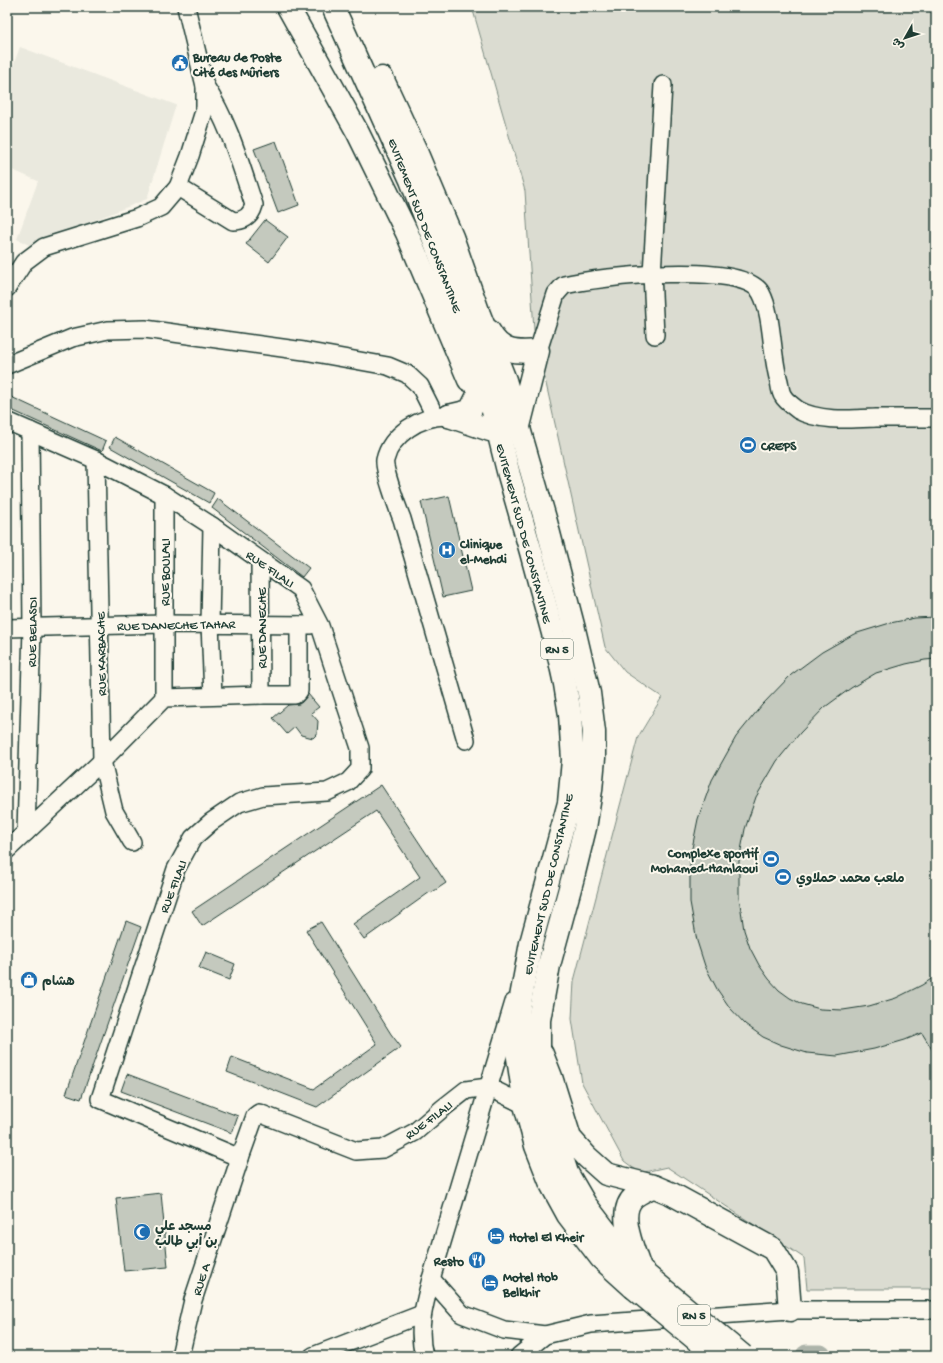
<svg xmlns="http://www.w3.org/2000/svg" width="943" height="1363" font-family="'Gochi Hand','Playpen Sans Arabic',sans-serif">
	<rect width="100%" height="100%" fill="#fbf7ec"/>
	<filter id="ink" filterUnits="userSpaceOnUse"><feTurbulence type="fractalNoise" baseFrequency=".025" numOctaves="2"/><feDisplacementMap in="SourceGraphic" scale="8" xChannelSelector="R" yChannelSelector="G"/><feConvolveMatrix kernelMatrix="1 2 1 2 8 2 1 2 1" color-interpolation-filters="sRGB"/></filter>
	<g filter="url(#ink)">
		<path fill="#eae9de" d="M20 47 176 105 147 199 31 246 17 239 38 181 10 169 7 151V82Z"/>
		<path fill="#dbdcd1" stroke="#7d8c82" d="M472 7H936V1289H807L804 1258 667 1167 640 1173 624 1161 582 1083 572 1019 574 981 638 737 662 697 625 672 605 647 534 330 525 191Z"/>
		<g fill="none" stroke-linecap="round" stroke-linejoin="round">
			<path stroke="#adb4aa" stroke-width="23" d="M807 1356H820"/>
		</g>
		<g fill="#c4c9be" stroke="#1f3d34">
			<path d="M276 141 299 205 278 213 254 149Z"/>
			<path d="M265 220 288 237 269 262 246 244Z"/>
			<path d="M7 395 106 441 102 451 7 408Z"/>
			<path d="M115 437 214 493 209 503 110 447Z"/>
			<path d="M449 496 471 591 443 597 421 502Z"/>
			<path d="M218 499 309 568 302 577 212 508Z"/>
			<path d="M936 617V659L925 660 906 664 876 673 851 688 825 707 800 733 777 761 756 797 745 829 739 861V897L744 930 750 948 759 965 769 979 779 990 790 998 802 1004 820 1009 843 1010 869 1006 896 998 922 985 936 976V1056L922 1033 905 1040 874 1049 837 1056 807 1053 781 1045 763 1037 745 1024 730 1008 717 989 705 966 697 941 690 902V858L698 819 712 780 736 737 762 705 791 675 822 652 854 634 890 623 915 618Z"/>
			<path d="M308 694 319 707 311 713 318 721 317 734 313 738 301 735 295 727 287 734 273 718 288 705 299 704 302 702Z"/>
			<path d="M381 785 446 883 431 893 430 892 364 939 353 924 420 877 376 811 202 926 192 911Z"/>
			<path d="M126 921 141 927 81 1099 66 1094Z"/>
			<path d="M321 922 391 1034 401 1047 317 1107 227 1072 232 1057 314 1089 377 1044 306 930Z"/>
			<path d="M206 952 235 964 229 980 199 968Z"/>
			<path d="M127 1074 238 1116 232 1133 121 1091Z"/>
			<path d="M161 1193 168 1267 124 1271 116 1198Z"/>
		</g>
		<g fill="none" stroke-linecap="round" stroke-linejoin="round">
			<defs>
				<g id="minor">
					<path d="M178 187 233 221C244 221 251 216 254 205 240 163 229 123 205 86"/>
					<path d="M7 288 24 262 44 247 137 218 161 207 178 187 190 156 205 108V86L186 7"/>
					<path d="M655 335 652 274 663 85"/>
					<path d="M538 351 556 294 564 285C597 277 743 260 761 293 773 315 771 355 779 381 780 385 780 392 783 396 785 400 794 407 798 410 819 422 853 419 876 418 896 418 916 418 936 418"/>
					<path d="M7 365 72 338 108 330 145 329 304 351 388 366 407 374 420 386 435 416"/>
					<path d="M446 416C421 416 391 434 385 460 383 468 398 509 402 519L466 740"/>
					<path d="M7 421 96 460 164 495 212 526 301 589 320 626 360 748V769L348 782 327 792 263 796 239 803 211 822 193 838 176 869 100 1099 240 1158 255 1116 259 1113 356 1151 383 1149 415 1132 443 1108 466 1090 488 1087 525 1105"/>
					<path d="M96 460 102 761 114 811 132 842"/>
					<path d="M164 495V698"/>
					<path d="M212 526 210 624 213 696"/>
					<path d="M260 561 261 695"/>
					<path d="M7 628 164 624 311 625"/>
					<path d="M26 832 32 628 30 431"/>
					<path d="M7 850 102 761 164 698 261 695H295L299 691V625"/>
					<path d="M431 1279 462 1314 504 1330 545 1335"/>
					<path d="M180 1356 193 1300 240 1158"/>
					<path d="M313 1356 422 1314"/>
					<path d="M424 1356C417 1329 424 1305 431 1279L514 1002"/>
					<path d="M519 1356 545 1335 591 1324 790 1310H936"/>
				</g>
				<g id="major">
					<path d="M542 1054 551 1077 570 1138 587 1157 606 1174 653 1186 672 1194 773 1249 787 1272 790 1310"/>
					<path d="M640 1269C634 1250 616 1213 634 1197 640 1192 647 1190 653 1186"/>
				</g>
				<g id="highway">
					<path d="M288 7 358 133 407 233 469 380"/>
					<path d="M333 7 411 180 448 276 490 399 509 475 531 552 558 652 565 684 570 715 573 760 569 803 531 943 519 1008 517 1051 525 1105 536 1146 551 1184 568 1215 601 1258 633 1287"/>
					<path d="M382 78 415 149 452 237 479 314 505 380 546 522 574 629 589 693 594 732V758L591 790 585 828 573 877 549 965 539 1020V1056L543 1100 567 1173 585 1204 608 1234 628 1257 645 1274"/>
					<path d="M489 331C501 353 516 353 538 351L519 426"/>
					<path d="M449 416 490 430"/>
					<path d="M449 416 470 411 477 397"/>
				</g>
			</defs>
			<use href="#minor" stroke="#1f3d34" stroke-width="20"/>
			<use href="#major" stroke="#1f3d34" stroke-width="25"/>
			<use href="#highway" stroke="#1f3d34" stroke-width="25"/>
			<use href="#minor" stroke="#fbf7ec" stroke-width="17"/>
			<use href="#major" stroke="#fbf7ec" stroke-width="22"/>
			<use href="#highway" stroke="#fbf7ec" stroke-width="22"/>
			<defs>
				<g id="highway-bridge">
					<path d="M645 1274 743 1356"/>
					<path d="M633 1287 716 1356"/>
				</g>
			</defs>
			<use href="#highway-bridge" stroke="#1f3d34" stroke-width="25" stroke-linecap="butt"/>
			<use href="#highway-bridge" stroke="#fbf7ec" stroke-width="22"/>
		</g>
	</g>
	<defs>
		<symbol id="civic-disc" viewBox="-11 -11 22 22"><circle r="9.5" fill="#1f6fb2" stroke="#fbf7ec"/><path d="M-.6-6.5H3V-4.5H.6V-3L4-1V1h2V6H-6V1h2V-1L-.6-3ZM-1.2 2.5V6h2.4V2.5Z" fill="#fff"/></symbol>
		<symbol id="stadium-disc" viewBox="-11 -11 22 22"><circle r="9.5" fill="#1f6fb2" stroke="#fbf7ec"/><path d="M0-5a6.5 5 0 1 0 0 10a6.5 5 0 1 0 0-10ZM-3.5-1.8h7v3.6h-7Z" fill="#fff"/></symbol>
		<symbol id="hospital-disc" viewBox="-11 -11 22 22"><circle r="9.5" fill="#1f6fb2" stroke="#fbf7ec"/><path d="M-5-5h3v3.5h4V-5h3V5h-3V1.5h-4V5h-3Z" fill="#fff"/></symbol>
		<symbol id="shop-disc" viewBox="-11 -11 22 22"><circle r="9.5" fill="#1f6fb2" stroke="#fbf7ec"/><path d="M-5-2.5h2.3a2.7 3.5 0 0 1 5.4 0H5L5.5 6h-11ZM-1.5-2.5h3a1.5 2.3 0 0 0-3 0Z" fill="#fff"/></symbol>
		<symbol id="mosque-disc" viewBox="-11 -11 22 22"><circle r="9.5" fill="#1f6fb2" stroke="#fbf7ec"/><path d="M3.5-4.9A6 6 0 1 0 3.5 4.9A5 5 0 1 1 3.5-4.9Z" fill="#fff"/></symbol>
		<symbol id="hotel-disc" viewBox="-11 -11 22 22"><circle r="9.5" fill="#1f6fb2" stroke="#fbf7ec"/><path d="M-6-4.5h1.5V1H6V5H4.5V3h-9V5H-6ZM-4 0a1.8 1.8 0 1 1 3.6 0ZM.5 0V-2.5h3Q6-2.5 6 0Z" fill="#fff"/></symbol>
		<symbol id="restaurant-disc" viewBox="-11 -11 22 22"><circle r="9.5" fill="#1f6fb2" stroke="#fbf7ec"/><path d="M-5-6h1v4h1v-4h1v4h1v-4h1v5L-1.5 .5V6h-2V.5L-5-1ZM5-6V6H3V1.5H1.5Q1.5-4 5-6Z" fill="#fff"/></symbol>
	</defs>
	<g fill-rule="evenodd">
		<use href="#civic-disc" x="170" y="53" width="20" height="20"/>
		<use href="#stadium-disc" x="738" y="435" width="20" height="20"/>
		<use href="#hospital-disc" x="437" y="540" width="20" height="20"/>
		<use href="#stadium-disc" x="761" y="849" width="20" height="20"/>
		<use href="#stadium-disc" x="773" y="867" width="20" height="20"/>
		<use href="#shop-disc" x="19" y="970" width="20" height="20"/>
		<use href="#mosque-disc" x="132" y="1222" width="20" height="20"/>
		<use href="#hotel-disc" x="486" y="1226" width="20" height="20"/>
		<use href="#restaurant-disc" x="467" y="1250" width="20" height="20"/>
		<use href="#hotel-disc" x="480" y="1273" width="20" height="20"/>
	</g>
	<g text-anchor="middle" stroke-width="4" stroke-linejoin="round" paint-order="stroke">
		<g fill="#fbf7ec" stroke="#61756b" stroke-width="1">
			<rect x="541" y="639" width="32" height="20" rx="3"/>
			<rect x="678" y="1305" width="32" height="20" rx="3"/>
		</g>
		<g font-size="12" font-weight="bold" fill="#1f3d34">
			<text x="557" y="653">RN 5</text>
			<text x="694" y="1319">RN 5</text>
		</g>
		<g font-size="13" font-weight="bold" fill="#1f3d34" stroke="#fbf7ec" text-anchor="start">
			<text x="193" y="61">Bureau de Poste<tspan x="193" dy="15">Cité des Mûriers</tspan></text>
			<text x="761" y="450">CREPS</text>
			<text x="460" y="548">Clinique<tspan x="460" dy="15">el-Mehdi</tspan></text>
			<text x="758" y="857" text-anchor="end">Complexe sportif<tspan x="758" dy="15">Mohamed-Hamlaoui</tspan></text>
			<text x="796" y="882">ملعب محمد حملاوي</text>
			<text x="42" y="985">هشام</text>
			<text x="155" y="1230">مسجد علي<tspan x="155" dy="15">بن أبي طالب</tspan></text>
			<text x="509" y="1241">Hotel El Kheir</text>
			<text x="464" y="1265" text-anchor="end">Resto</text>
			<text x="503" y="1281">Motel Hob<tspan x="503" dy="15">Belkhir</tspan></text>
		</g>
		<g font-size="13" fill="#1f3d34" stroke="#fbf7ec">
			<text transform="translate(426 225) rotate(69)" y="5">EVITEMENT SUD DE CONSTANTINE</text>
			<text transform="translate(525 533) rotate(75)" y="5">EVITEMENT SUD DE CONSTANTINE</text>
			<text transform="translate(271 568) rotate(35)" y="5">RUE FILALI</text>
			<text transform="translate(164 572) rotate(-90)" y="5">RUE BOULALI</text>
			<text transform="translate(176 624) rotate(-1)" y="5">RUE DANECHE TAHAR</text>
			<text transform="translate(261 628) rotate(-90)" y="5">RUE DANECHE</text>
			<text transform="translate(31 632) rotate(-89)" y="5">RUE BELASDI</text>
			<text transform="translate(100 654) rotate(-91)" y="5">RUE KARBACHE</text>
			<text transform="translate(547 884) rotate(-77)" y="5">EVITEMENT SUD DE CONSTANTINE</text>
			<text transform="translate(172 886) rotate(-69)" y="5">RUE FILALI</text>
			<text transform="translate(428 1119) rotate(-37)" y="5">RUE FILALI</text>
			<text transform="translate(200 1279) rotate(-72)" y="5">RUE A</text>
		</g>
	</g>
	<rect width="943" height="1363" fill="none" stroke="#fbf7ec" stroke-width="24"/>
	<rect x="12" y="12" width="919" height="1339" fill="none" stroke="#1f3d34" stroke-width="1.5" filter="url(#ink)"/>
	<g transform="translate(905 38) rotate(231)" stroke="#fbf7ec" stroke-width="3" paint-order="stroke">
	<path d="M0-3L7 15L0 10L-7 15Z" fill="#1f3d34"/>
	<text y="-6" font-size="11" font-weight="bold" text-anchor="middle" fill="#1f3d34">ش</text>
	</g>
</svg>
